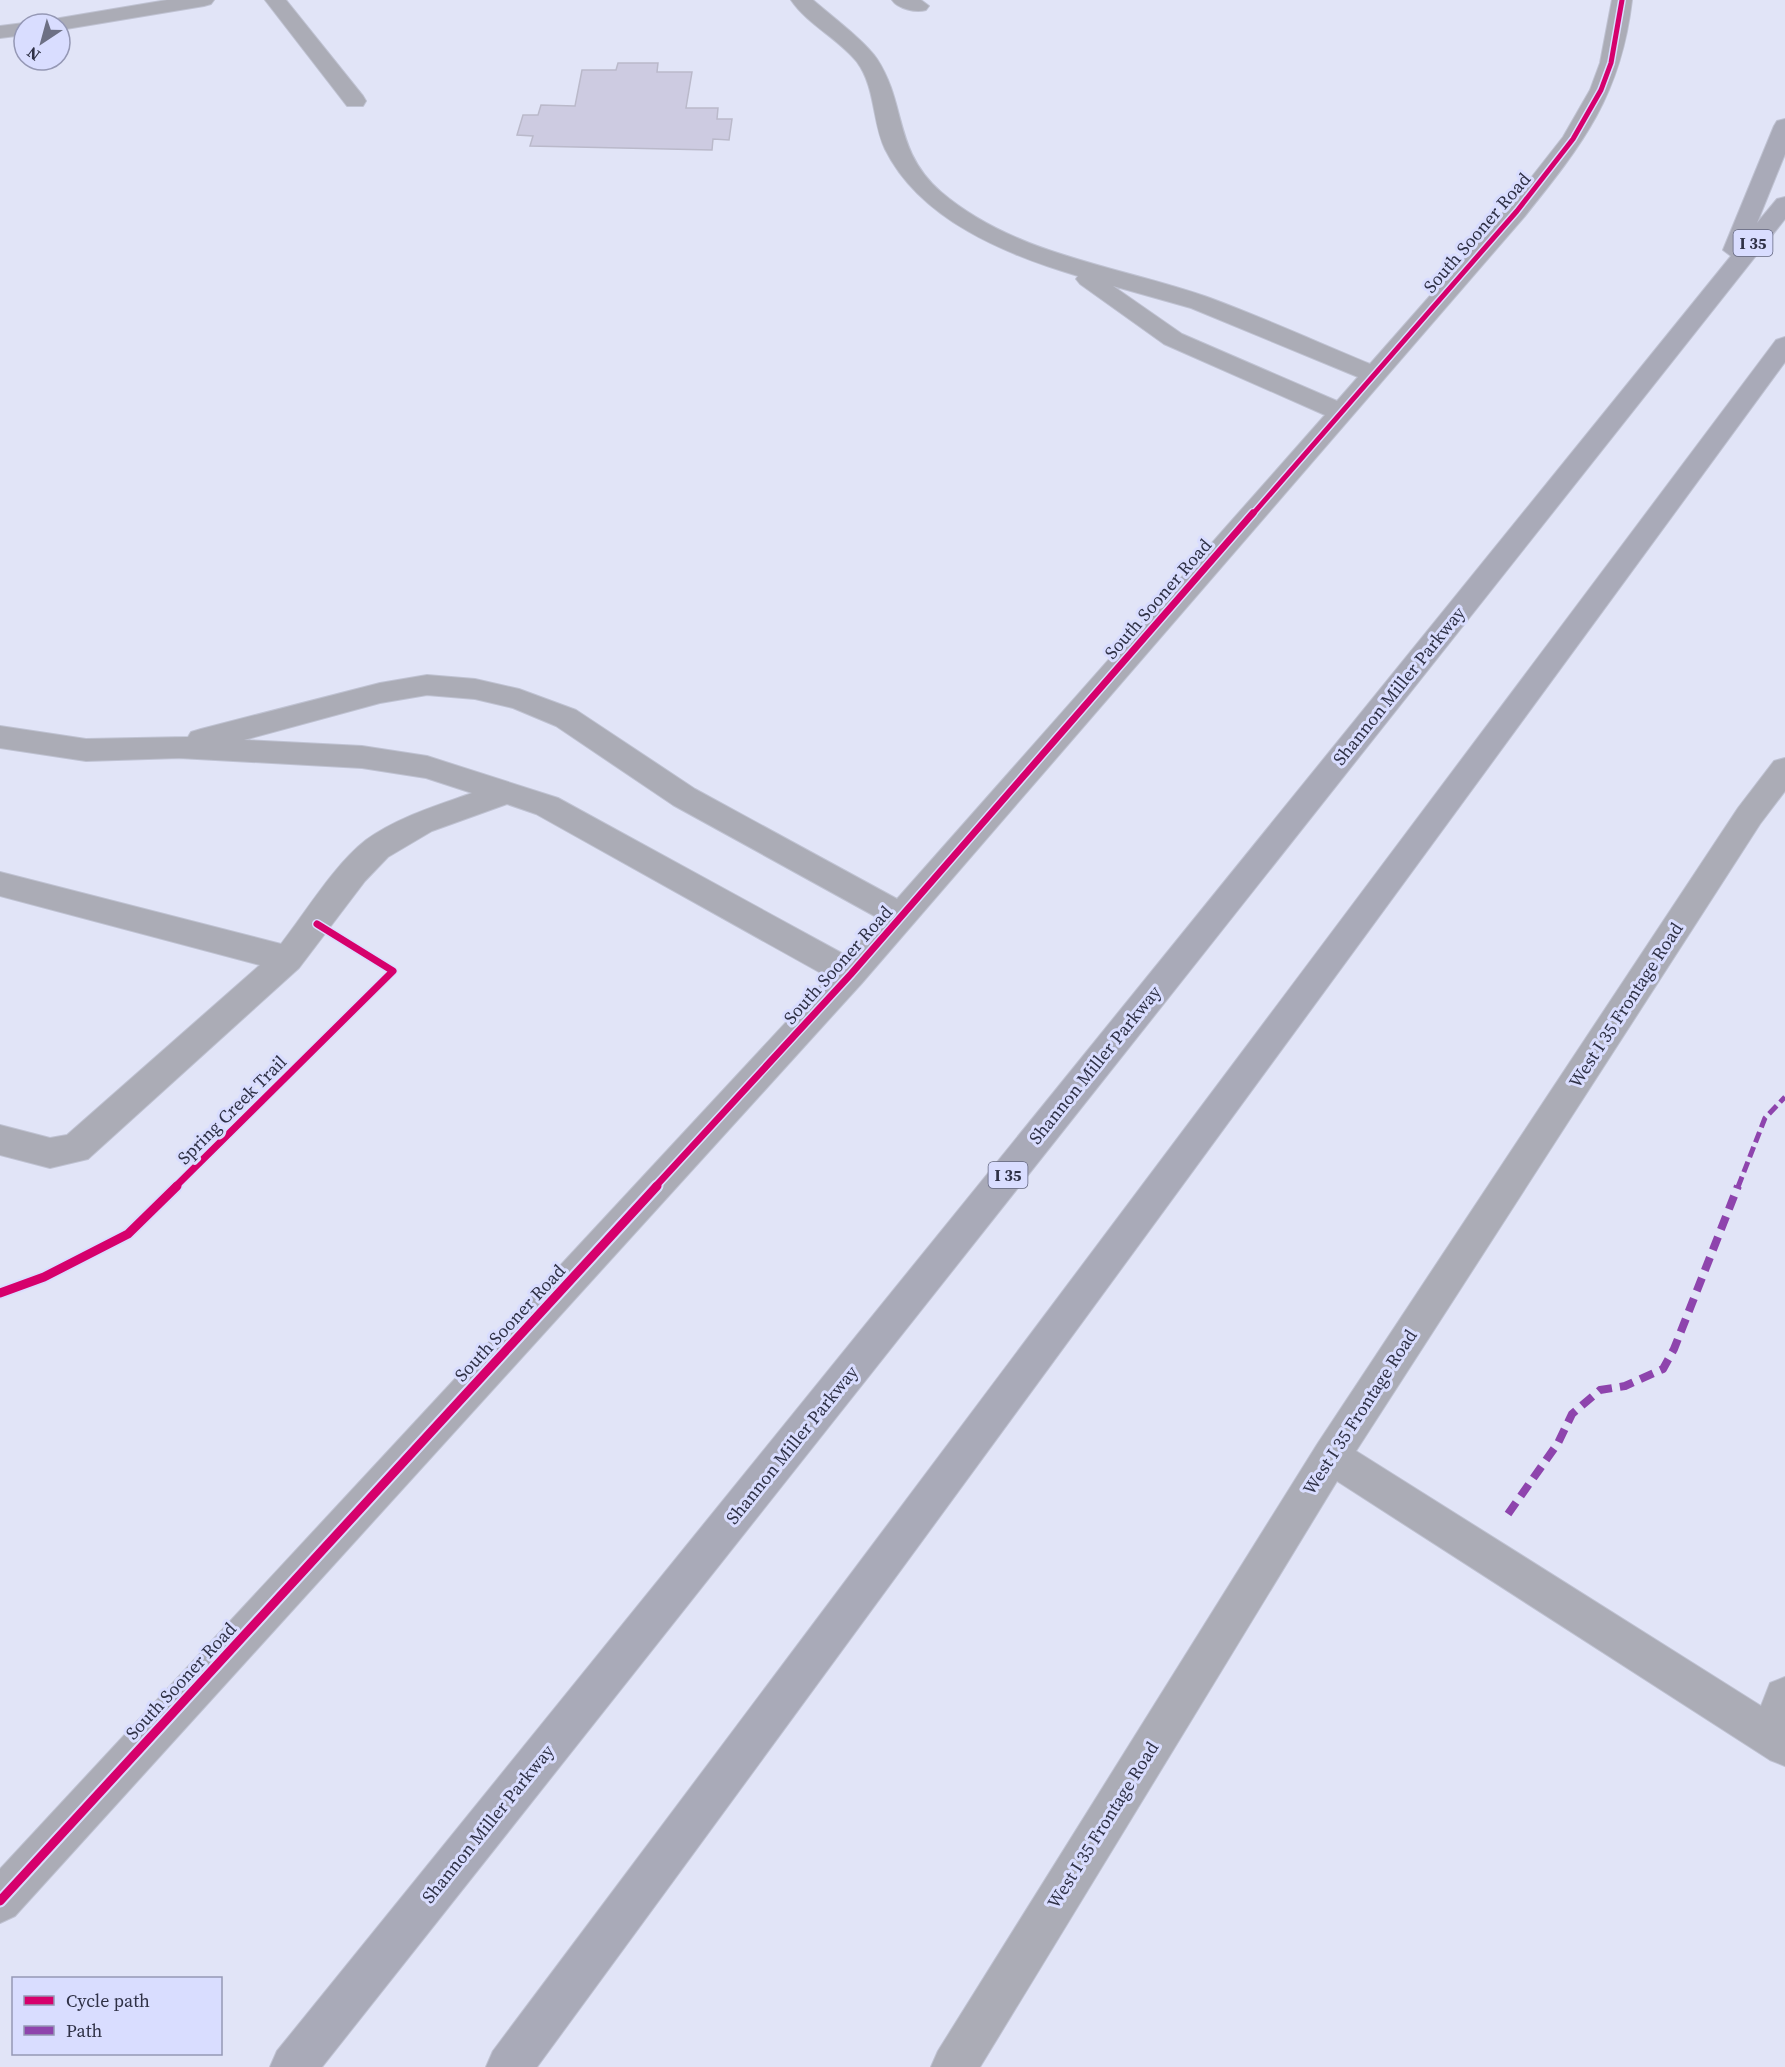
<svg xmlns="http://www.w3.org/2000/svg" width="1785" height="2067" font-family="'Source Serif 4',serif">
	<rect width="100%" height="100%" fill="#e1e4f7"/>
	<path fill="#cdcbe1" stroke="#bab9ca" stroke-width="1.5" d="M618 63H658L657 72H692L686 108H718L717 119H732L729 140 713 139 712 150 530 146 533 136 517 135 523 115H538L541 105 575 106 582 70H616Z"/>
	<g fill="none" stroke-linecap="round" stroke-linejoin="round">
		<defs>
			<g id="minor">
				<path d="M167 0H214L211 4 204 6 60 30V24H50L53 20 60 18Z"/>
				<path d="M265 0H286L363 96 366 101 363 106H347Z"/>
				<path d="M791 0H813C830 15 865 41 877 59 907 105 893 150 941 192 1016 256 1120 266 1210 298 1264 318 1317 342 1370 364L1509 206 1563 137 1590 90 1600 63 1612 0H1632C1621 95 1583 144 1525 216L862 983 15 1916 0 1923V1869L828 977 536 814 507 804 432 831 388 857 365 881 299 968 88 1159 50 1168 0 1155V1125L50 1138 67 1135 260 965 0 896V872L281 944C306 912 334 865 366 840 398 817 436 806 472 793L426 778 362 768 179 758 86 761 0 748V726L86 739 188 737 191 732 201 729 380 683 427 675 475 679 519 689 576 710 695 789 897 899 1325 415 1164 344 1080 284 1076 279 1078 276C1007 255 920 220 885 149 872 122 876 88 857 62 839 39 808 25 791 0ZM1113 286 1191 308 1358 377 1337 401 1182 334ZM427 695 475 699 513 708 556 726 673 805 880 919 847 956 558 798 427 756 362 746 244 740 380 703Z"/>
				<path d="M892 0H921L929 6 926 10C916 13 898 9 892 0Z"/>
				<path d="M24 23 29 24H24V35L0 38V26Z"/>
				<path d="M1785 758V791L1760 824 1356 1451 1761 1706 1770 1683 1785 1677V1766L1770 1760 1337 1481 980 2067H931L938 2051 1318 1443 1738 808 1774 761Z"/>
			</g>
			<g id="highway">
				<path d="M1785 119V154L1757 223 1777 199 1785 197V219L322 2067H270L277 2051 1731 256 1723 250 1774 126 1777 121Z"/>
				<path d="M1785 337V362L537 2067H486L493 2051 1776 340Z"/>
			</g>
		</defs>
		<use href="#minor" stroke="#bfc2d2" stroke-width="2"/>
		<use href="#highway" stroke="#bfc2d2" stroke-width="2"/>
		<use href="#minor" fill="#abacb6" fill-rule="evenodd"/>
		<use href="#highway" fill="#a9aab8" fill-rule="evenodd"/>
		<path stroke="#8e44ad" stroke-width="5" stroke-dasharray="11 5" stroke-linecap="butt" d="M1738 1187 1765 1118 1785 1097"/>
		<path stroke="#8e44ad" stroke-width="8" stroke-dasharray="14 8" stroke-linecap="butt" d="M1508 1514 1558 1443 1572 1414 1600 1390 1625 1386 1663 1369 1674 1349 1738 1186"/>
		<defs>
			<path id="cycleway-far2" d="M1252 515 1517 211 1573 139 1601 90 1611 63 1622 0"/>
			<g id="cycleway-far1">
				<path d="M175 1187 393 971 317 924"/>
				<path d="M655 1187 851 974 1253 513"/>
			</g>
			<g id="cycleway">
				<path d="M0 1293 44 1277 128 1234 177 1186"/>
				<path d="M0 1901 657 1186"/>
			</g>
		</defs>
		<use href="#cycleway-far2" stroke="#d9ddff" stroke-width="8"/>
		<use href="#cycleway-far1" stroke="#d9ddff" stroke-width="10"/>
		<use href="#cycleway" stroke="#d9ddff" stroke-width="13"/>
		<use href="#cycleway-far2" stroke="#d6006c" stroke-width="5"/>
		<use href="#cycleway-far1" stroke="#d6006c" stroke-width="7"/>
		<use href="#cycleway" stroke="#d6006c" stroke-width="9"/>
	</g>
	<g text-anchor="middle" stroke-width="6" stroke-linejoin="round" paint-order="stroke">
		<g fill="#d9ddff" stroke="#62657e" stroke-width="1.5">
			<rect x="1733.5" y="230" width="39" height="26" rx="4.5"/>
			<rect x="988.5" y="1162" width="39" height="26" rx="4.5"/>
		</g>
		<g font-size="16" font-weight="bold" fill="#2f3146">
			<text x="1753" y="249">I 35</text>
			<text x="1008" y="1181">I 35</text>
		</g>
		<g font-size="18" fill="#2f3146" stroke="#d9ddff">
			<text transform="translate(1477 233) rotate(-49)" y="6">South Sooner Road</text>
			<text transform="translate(1158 599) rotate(-49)" y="6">South Sooner Road</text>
			<text transform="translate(1399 686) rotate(-51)" y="6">Shannon Miller Parkway</text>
			<text transform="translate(838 965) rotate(-48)" y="6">South Sooner Road</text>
			<text transform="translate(1626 1005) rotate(-57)" y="6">West I 35 Frontage Road</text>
			<text transform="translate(1095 1065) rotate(-51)" y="6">Shannon Miller Parkway</text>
			<text transform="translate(232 1110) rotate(-45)" y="6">Spring Creek Trail</text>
			<text transform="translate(510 1323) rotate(-47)" y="6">South Sooner Road</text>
			<text transform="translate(1360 1412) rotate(-57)" y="6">West I 35 Frontage Road</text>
			<text transform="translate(792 1445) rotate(-51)" y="6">Shannon Miller Parkway</text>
			<text transform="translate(181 1681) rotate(-47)" y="6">South Sooner Road</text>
			<text transform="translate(488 1824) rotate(-51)" y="6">Shannon Miller Parkway</text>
			<text transform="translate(1103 1825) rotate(-58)" y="6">West I 35 Frontage Road</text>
		</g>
	</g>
	<rect x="12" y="1977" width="210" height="78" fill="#d9ddff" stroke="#9598b5" stroke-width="1.5"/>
	<rect x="24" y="1996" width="30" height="9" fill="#d6006c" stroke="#9598b5" stroke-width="1.5"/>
	<text x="66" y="2007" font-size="18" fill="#2f3146">Cycle path</text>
	<rect x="24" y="2026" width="30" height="9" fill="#8e44ad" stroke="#9598b5" stroke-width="1.5"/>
	<text x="66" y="2037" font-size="18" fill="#2f3146">Path</text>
	<g transform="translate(42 42) rotate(216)"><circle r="28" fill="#d9ddff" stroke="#9598b5" stroke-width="1.5"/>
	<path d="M0-4.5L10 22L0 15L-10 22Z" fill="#6d7084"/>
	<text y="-9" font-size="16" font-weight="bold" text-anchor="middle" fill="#2f3146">N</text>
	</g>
</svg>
